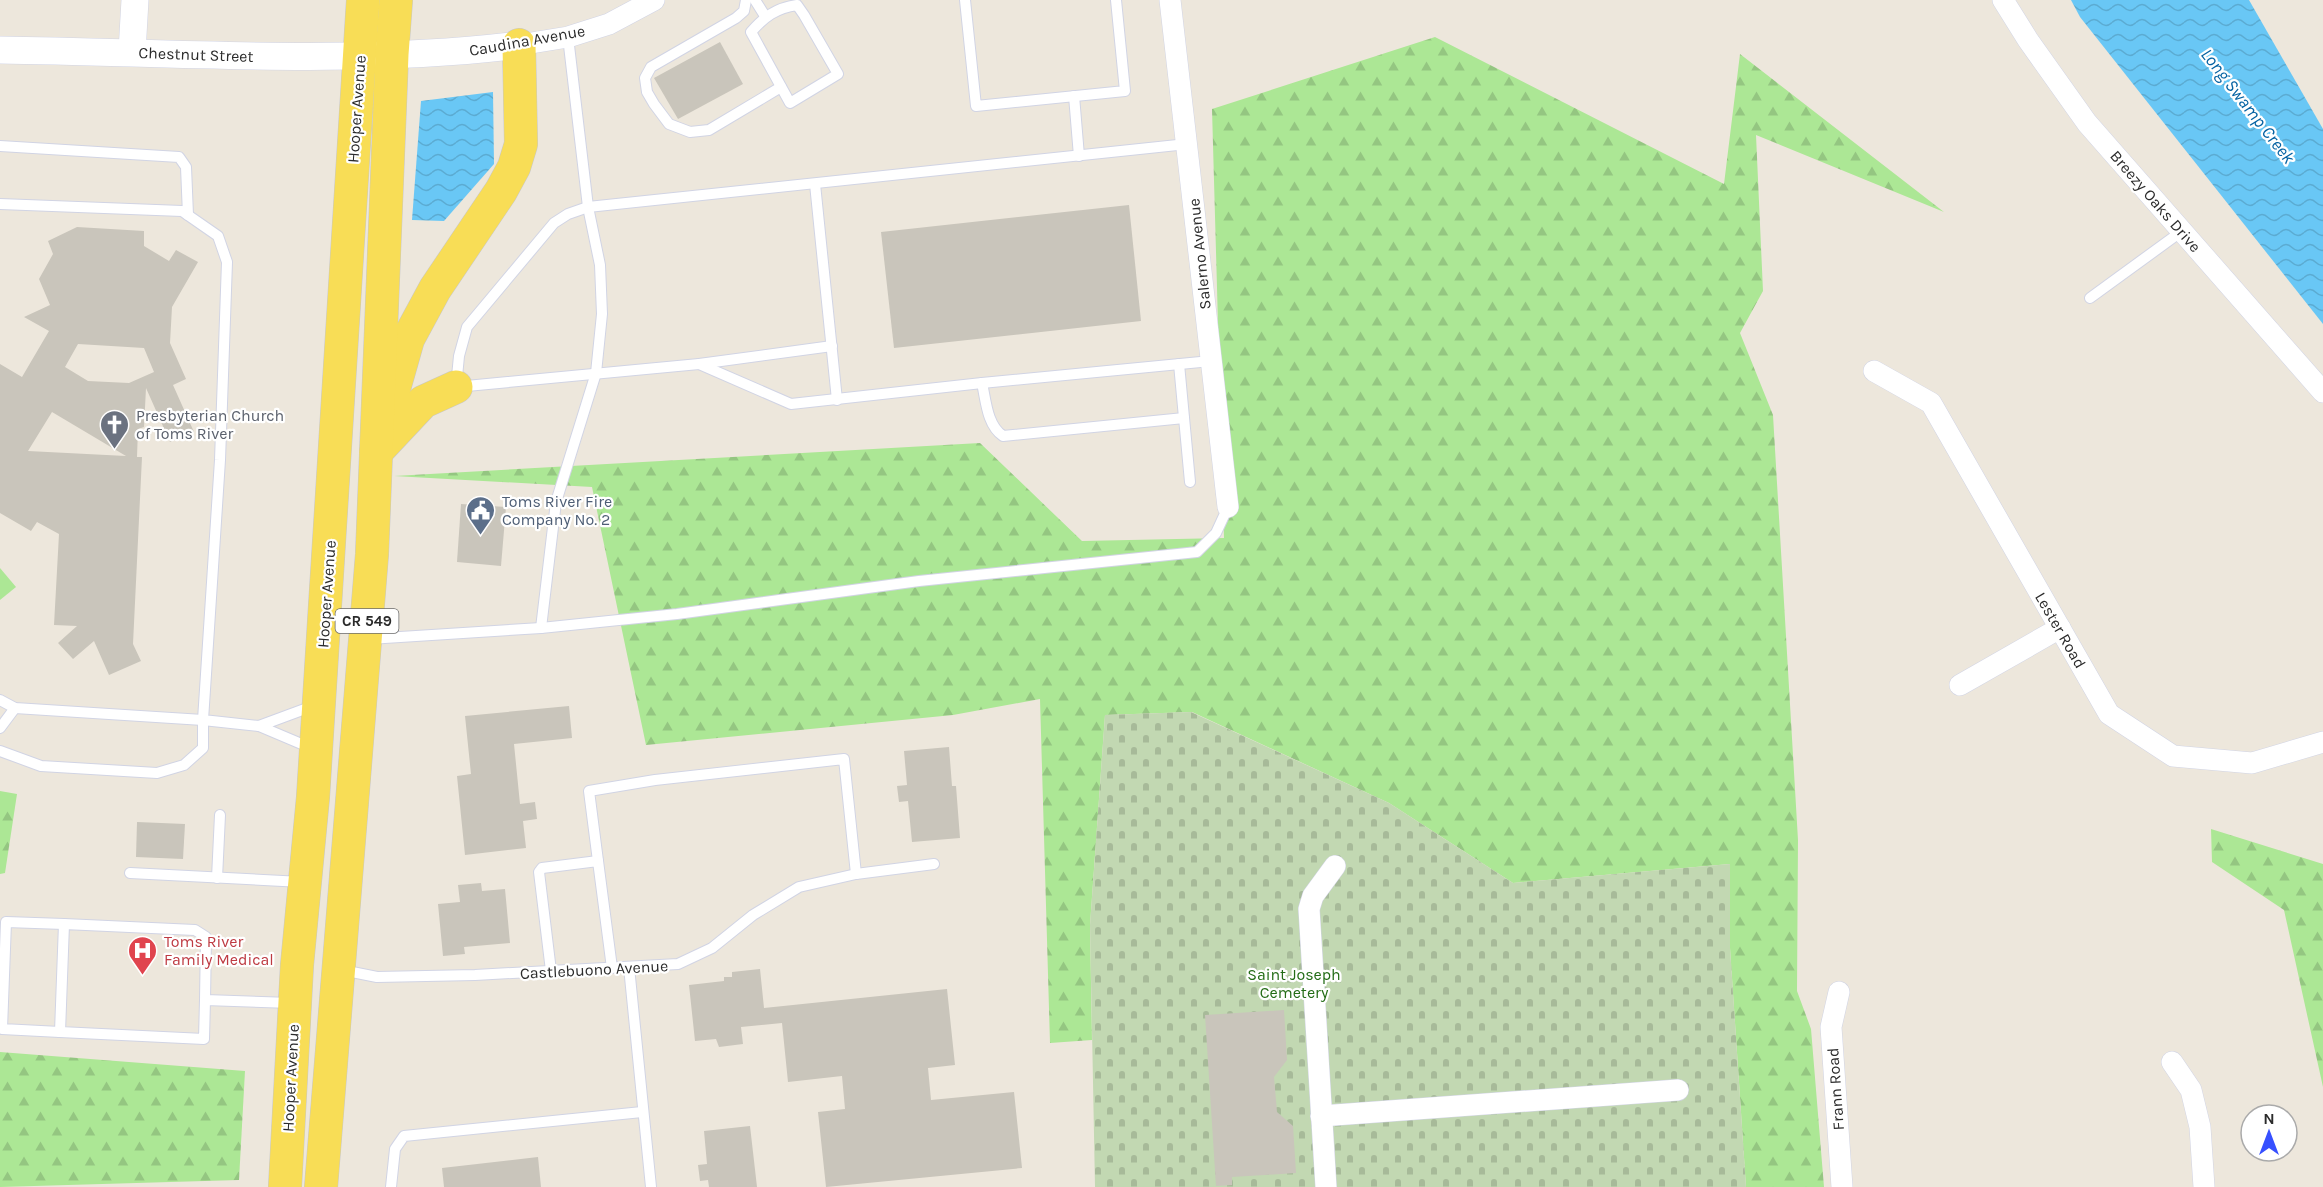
<svg xmlns="http://www.w3.org/2000/svg" width="2323" height="1187" font-family="Karla,sans-serif">
	<defs>
		<pattern id="forest-firs" width="22" height="20" patternUnits="userSpaceOnUse" patternTransform="scale(1.5)"><rect width="22" height="20" fill="#ace795"/><path d="M5 1l3.5 6h-7zM16 11l3.5 6h-7z" fill="#94c681"/></pattern>
		<pattern id="cemetery-stones" width="16" height="16" patternUnits="userSpaceOnUse" patternTransform="scale(1.5)"><rect width="16" height="16" fill="#c2d8b2"/><path d="M2 7V4a2 2 0 0 1 4 0v3zM10 15v-3a2 2 0 0 1 4 0v3z" fill="#a7ba99"/></pattern>
		<pattern id="water-waves" width="16" height="10" patternUnits="userSpaceOnUse" patternTransform="scale(1.5)"><rect width="16" height="10" fill="#69c7f5"/><path d="M0 5q4-4 8 0t8 0" fill="none" stroke="#5babd2"/></pattern>
	</defs>
	<rect width="100%" height="100%" fill="#ede7dc"/>
	<path fill="#ace795" d="M0 568 16 587 0 600Z"/>
	<g fill="url(#forest-firs)">
		<path d="M1435 37 1724 184 1740 54 1944 212 1756 135 1763 291 1740 333 1773 415 1798 840 1797 991 1811 1029 1824 1187H1746L1730 948V864L1513 883 1389 803 1192 712 1105 715 1090 925 1092 1040 1050 1043 1040 699 953 715 646 745 592 487 394 476 980 443 1082 541 1224 538 1212 109Z"/>
		<path d="M0 791 17 794 5 873 0 874Z"/>
		<path d="M2211 829 2323 864V1087L2284 910 2212 862Z"/>
		<path d="M0 1052 245 1071 239 1180 0 1187Z"/>
	</g>
	<path fill="url(#cemetery-stones)" d="M1191 712 1389 803 1513 883 1730 864V948L1746 1187H1095L1090 925 1105 715Z"/>
	<g fill="url(#water-waves)">
		<path d="M2071 0H2249L2323 129V324L2080 17Z"/>
		<path d="M493 92 494 164 444 221 412 220 421 101Z"/>
	</g>
	<g fill="#c9c5bb" fill-rule="evenodd">
		<path d="M720 42 743 84 678 119 654 78Z"/>
		<path d="M1129 205 1141 321 894 348 881 232Z"/>
		<path d="M77 227 144 231V246L169 261 176 250 198 262 172 307 170 343 186 379 173 385 194 432 170 442 146 388 144 427 138 429 137 457H142L133 644 141 661 109 675 94 641 73 659 58 643 77 626 54 625 59 534 37 522 31 531 0 513V364L22 377 49 331 24 317 50 305 39 279 53 254 48 241ZM78 344 144 348 154 372 129 383 88 381 65 367ZM52 412 126 456 28 451Z"/>
		<path d="M461 504 506 507 501 566 457 562Z"/>
		<path d="M569 706 572 738 514 744 520 804 535 802 537 819 523 821 526 848 465 855 457 776 471 774 465 716Z"/>
		<path d="M949 747 952 786H956L960 838 912 842 908 801 899 802 897 786 907 785 904 751Z"/>
		<path d="M137 822 185 824 183 859 136 857Z"/>
		<path d="M481 883 482 891 505 889 510 943 464 947 465 954 443 956 438 904 460 902 458 885Z"/>
		<path d="M760 969 764 1008 947 989 955 1065 928 1068 931 1100 1014 1092 1022 1168 826 1187 818 1112 845 1109 842 1076 788 1082 782 1023 741 1027 743 1044 719 1047 716 1039 695 1041 689 985 724 981V977H732V972Z"/>
		<path d="M1284 1010 1287 1060 1274 1077 1277 1112 1293 1126 1296 1173 1232 1177V1185L1216 1186 1205 1015Z"/>
		<path d="M750 1126 757 1187H709L708 1180 700 1181 698 1165 707 1164 704 1131Z"/>
		<path d="M538 1157 541 1187H444L442 1168Z"/>
	</g>
	<g fill="none" stroke-linecap="round" stroke-linejoin="round">
		<defs>
			<g id="service">
				<path d="M746 0 744 11 736 18 651 67 645 78 647 92 654 104 669 124 690 132 709 130 781 87"/>
				<path d="M755 0 765 16"/>
				<path d="M965 0 976 106 1125 91 1116 0"/>
				<path d="M797 5 804 15 838 74 790 103 751 32C764 17 776 8 797 5Z"/>
				<path d="M1074 96 1079 156"/>
				<path d="M0 146 179 157 186 167 188 215"/>
				<path d="M815 184 837 400"/>
				<path d="M0 204 182 211 218 236 227 262 220 460 203 720 259 726"/>
				<path d="M2090 298 2182 231"/>
				<path d="M832 346 699 364 456 387 459 356 467 327 554 223 568 214 588 207 1187 144"/>
				<path d="M699 364 791 404 982 383 1211 361"/>
				<path d="M1179 364 1190 482"/>
				<path d="M982 383C986 401 987 425 1003 436L1184 418"/>
				<path d="M541 628 556 502 596 373 602 314 600 265 588 207 568 37"/>
				<path d="M369 639 541 628 677 614 919 581 1197 552 1216 533 1228 507"/>
				<path d="M0 700 15 708 203 720V748L184 765 157 773 41 766 0 751"/>
				<path d="M0 728 15 708"/>
				<path d="M311 748 259 726 313 706"/>
				<path d="M598 861 589 791 655 780 844 759 856 874"/>
				<path d="M130 873 302 882"/>
				<path d="M217 878 220 815"/>
				<path d="M629 967 651 1187"/>
				<path d="M342 970 377 977 475 975 678 964 712 948 753 915 799 887 856 874 934 864"/>
				<path d="M551 971 539 872 542 868 598 861 612 968"/>
				<path d="M205 1000 204 1039 60 1032 64 924 195 930 206 937 205 1000 291 1003"/>
				<path d="M60 1032 2 1029 6 922 64 924"/>
				<path d="M391 1187 395 1149 404 1136 642 1112"/>
			</g>
			<g id="minor">
				<path d="M1170 0 1228 507"/>
				<path d="M2003 0 2028 40 2087 123 2323 392"/>
				<path d="M519 45 568 37 609 24 654 0"/>
				<path d="M1874 371 1931 403 2109 714 2173 756 2252 763 2323 742"/>
				<path d="M1960 685 2060 628"/>
				<path d="M1839 992 1831 1027 1842 1187"/>
				<path d="M2172 1062 2191 1090 2200 1127 2204 1187"/>
				<path d="M1321 1116 1678 1090"/>
				<path d="M1326 1187 1309 909 1313 896 1335 866"/>
			</g>
			<g id="tertiary">
				<path d="M0 50C173 52 347 66 519 45"/>
				<path d="M132 52 135 0"/>
			</g>
			<g id="primary">
				<path d="M391 399 408 339 435 289 501 191 514 167 521 144 519 45"/>
				<path d="M376 452 423 402 456 387"/>
				<path d="M285 1187 297 965 313 797 363 0"/>
				<path d="M321 1187 372 554 392 54 396 0"/>
			</g>
		</defs>
		<use href="#service" stroke="#d1d4e4" stroke-width="12"/>
		<use href="#minor" stroke="#d1d4e4" stroke-width="22"/>
		<use href="#tertiary" stroke="#d1d4e4" stroke-width="28"/>
		<use href="#primary" stroke="#c8c8c8" stroke-width="34"/>
		<use href="#service" stroke="#fff" stroke-width="10"/>
		<use href="#minor" stroke="#fff" stroke-width="21"/>
		<use href="#tertiary" stroke="#fff" stroke-width="27"/>
		<use href="#primary" stroke="#f8dd56" stroke-width="33"/>
	</g>
	<defs>
		<symbol id="church-pin" viewBox="-11 -11 22 30"><path d="M0 17L-7.5 6A9.5 9.5 0 1 1 7.5 6Z" fill="#6b7280" stroke="#fff"/><path d="M-1.2-6h2.4v3.5h3.3v2.4h-3.3V6h-2.4V-.1h-3.3v-2.4h3.3Z" fill="#fff"/></symbol>
		<symbol id="civic-pin" viewBox="-11 -11 22 30"><path d="M0 17L-7.5 6A9.5 9.5 0 1 1 7.5 6Z" fill="#5c6f8a" stroke="#fff"/><path d="M-.6-6.5H3V-4.5H.6V-3L4-1V1h2V6H-6V1h2V-1L-.6-3ZM-1.2 2.5V6h2.4V2.5Z" fill="#fff"/></symbol>
		<symbol id="hospital-pin" viewBox="-11 -11 22 30"><path d="M0 17L-7.5 6A9.5 9.5 0 1 1 7.5 6Z" fill="#e0444e" stroke="#fff"/><path d="M-5-5h3v3.5h4V-5h3V5h-3V1.5h-4V5h-3Z" fill="#fff"/></symbol>
	</defs>
	<g fill-rule="evenodd">
		<use href="#church-pin" x="98" y="408" width="33" height="45"/>
		<use href="#civic-pin" x="464" y="494" width="33" height="45"/>
		<use href="#hospital-pin" x="126" y="934" width="33" height="45"/>
	</g>
	<g text-anchor="middle" stroke-width="4.5" stroke-linejoin="round" paint-order="stroke">
		<rect fill="#fff" stroke="#6b6b6b" stroke-width="1.5" x="335.5" y="609" width="63" height="24" rx="4.5"/>
		<g font-size="15" font-weight="bold" fill="#2b2b2b">
			<text x="367" y="626">CR 549</text>
		</g>
		<g font-size="16" fill="#2b2b2b" stroke="#fff">
			<text transform="translate(527 40) rotate(-10)" y="6">Caudina Avenue</text>
			<text transform="translate(196 54) rotate(2)" y="6">Chestnut Street</text>
			<text transform="translate(356 109) rotate(-86)" y="6">Hooper Avenue</text>
			<text transform="translate(2156 201) rotate(49)" y="6">Breezy Oaks Drive</text>
			<text transform="translate(1199 254) rotate(-96)" y="6">Salerno Avenue</text>
			<text transform="translate(326 594) rotate(-86)" y="6">Hooper Avenue</text>
			<text transform="translate(2061 630) rotate(60)" y="6">Lester Road</text>
			<text transform="translate(594 969) rotate(-3)" y="6">Castlebuono Avenue</text>
			<text transform="translate(290 1078) rotate(-87)" y="6">Hooper Avenue</text>
			<text transform="translate(1835 1089) rotate(-94)" y="6">Frann Road</text>
		</g>
		<g font-size="16" fill="#5b616d" stroke="#fff" text-anchor="start">
			<text x="136" y="421">Presbyterian Church<tspan x="136" dy="18">of Toms River</tspan></text>
		</g>
		<g font-size="16" fill="#4e5e75" stroke="#fff" text-anchor="start">
			<text x="502" y="507">Toms River Fire<tspan x="502" dy="18">Company No. 2</tspan></text>
		</g>
		<g font-size="16" fill="#be3a42" stroke="#fff" text-anchor="start">
			<text x="164" y="947">Toms River<tspan x="164" dy="18">Family Medical</tspan></text>
		</g>
		<g font-size="16" fill="#236c16" stroke="#fff">
			<text x="1294" y="980">Saint Joseph<tspan x="1294" dy="18">Cemetery</tspan></text>
		</g>
		<g font-size="18" font-style="italic" fill="#0663a3" stroke="#fff">
			<text transform="translate(2248 106) rotate(52)" y="6">Long Swamp Creek</text>
		</g>
	</g>
	<g transform="translate(2269 1133)"><circle r="28" fill="#ffffff" stroke="#aaaaaa" stroke-width="1.5"/>
	<path d="M0-4.5L10 22L0 15L-10 22Z" fill="#3750ff"/>
	<text y="-9" font-size="16" font-weight="bold" text-anchor="middle" fill="#2b2b2b">N</text>
	</g>
</svg>
